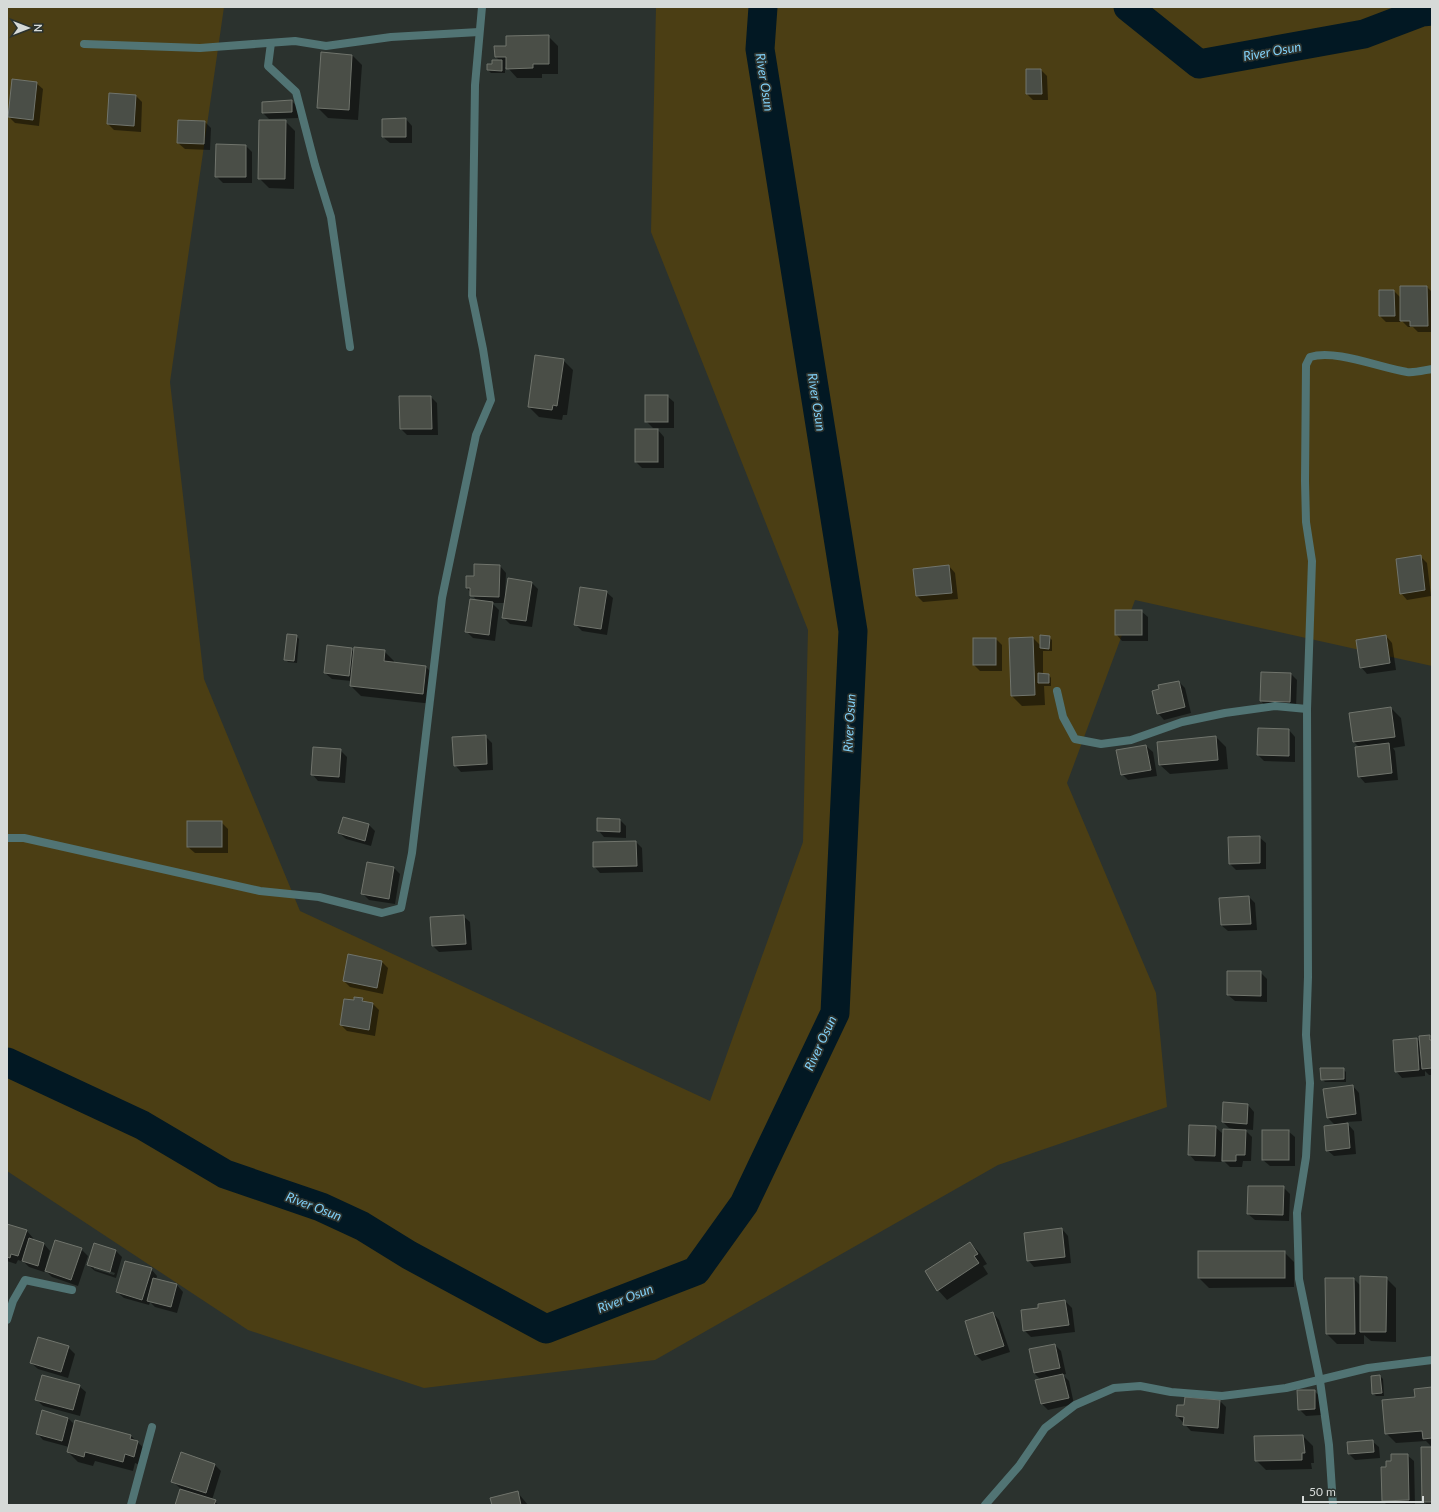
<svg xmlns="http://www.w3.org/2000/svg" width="1439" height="1512" font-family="Lato,sans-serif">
	<rect width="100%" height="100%" fill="#2b322e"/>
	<path fill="#4b3e14" d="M7 7H224L170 382 204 679 300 911 710 1101 803 842 808 630 651 232 656 7H1432V666L1135 600 1067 783 1156 993 1167 1107 998 1165 655 1360 424 1388 248 1330 7 1171Z"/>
	<g fill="#0007" fill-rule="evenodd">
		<path d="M548 36 558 46V74H542V78H517L507 67H505V73H491L488 70 500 61 496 57 495 47H507Z"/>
		<path d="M352 55 362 65 358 120 328 118 318 108Z"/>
		<path d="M1041 70 1047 76 1048 100H1033L1027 94Z"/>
		<path d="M36 83 43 89 39 126 15 123 9 117Z"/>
		<path d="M136 96 142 102 141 132 114 130 108 124Z"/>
		<path d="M292 101 298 108V118L269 119 263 113Z"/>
		<path d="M406 119 412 126V143H390L383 137Z"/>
		<path d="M285 121 295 131 294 189 269 188 259 178Z"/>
		<path d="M205 122 211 128 210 150 185 149 178 143Z"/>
		<path d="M246 146 252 152V183H223L216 176Z"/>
		<path d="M1427 287 1432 292V332H1418L1413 327H1408L1401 320V322H1386L1380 316V291H1394L1401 298Z"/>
		<path d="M563 360 573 370 567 415H563L562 420 539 417 529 407Z"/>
		<path d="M667 396 674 402V428H653L646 421Z"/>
		<path d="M431 397 437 403 438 435H407L401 429Z"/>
		<path d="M636 430H658L664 437V468H642L636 462Z"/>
		<path d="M1420 556 1427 563 1431 596 1407 600 1401 593Z"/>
		<path d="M500 566 506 573 505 595 509 579 532 583 538 589 532 627 510 624 503 617 506 603H492L499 610 495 641 473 638 466 631 477 601 467 588 475 577Z"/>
		<path d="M949 566 955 573 958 599 923 602 917 596Z"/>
		<path d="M606 592 613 598 607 635 582 631 575 624Z"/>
		<path d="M1141 611 1148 617V641H1122L1116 634Z"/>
		<path d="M296 636 299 639 297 663 288 662 285 659Z"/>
		<path d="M1386 636 1392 643 1396 670 1367 674 1361 667Z"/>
		<path d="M1049 637 1052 640V651H1043V674L1049 675 1051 678V686H1044L1045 705 1022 706 1012 696 1033 638 1041 646Z"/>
		<path d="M996 639 1002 645V671H980L974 665Z"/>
		<path d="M351 649 354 652 384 651 394 661V663L426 667 436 677 433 704 361 696 351 686V681L332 679 325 673Z"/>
		<path d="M1262 673 1291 674 1297 680 1296 708H1267L1261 701Z"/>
		<path d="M1179 682 1185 688 1191 713 1164 720 1158 713Z"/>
		<path d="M1391 708 1401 718 1405 746 1393 748 1395 751 1398 780 1365 783 1359 776V747L1354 742 1350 714Z"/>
		<path d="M1289 730 1295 737V762L1264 761 1258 755Z"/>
		<path d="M485 736 492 743 493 770 461 772 455 765Z"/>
		<path d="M1216 737 1226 747 1228 769 1170 774 1160 765Z"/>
		<path d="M1146 746 1153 752 1157 776 1128 780 1122 774Z"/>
		<path d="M340 750 347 757 345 783 318 781 312 774Z"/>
		<path d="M344 818 369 825 375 831 371 846 346 839 339 833Z"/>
		<path d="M620 820 626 826V838L604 837 598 830Z"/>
		<path d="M221 822 228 829V853H195L188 847Z"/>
		<path d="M1259 837 1266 843V869L1236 870 1230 864Z"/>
		<path d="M636 842 642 848 643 872 600 873 594 866Z"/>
		<path d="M394 868 400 874 395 904 369 900 363 894Z"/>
		<path d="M1249 897 1255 903 1257 930 1228 931 1221 925 1220 899Z"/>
		<path d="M463 916 470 922 472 950 439 952 433 946Z"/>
		<path d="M382 962 388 968 383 994 350 987 344 981Z"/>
		<path d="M1260 972 1267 979V1002L1235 1001 1228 995Z"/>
		<path d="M362 999 366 1003 373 1004 379 1010 375 1036 347 1031 341 1025 355 1001Z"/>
		<path d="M1430 1037 1432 1039V1075H1429L1425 1071V1076L1402 1078 1396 1071 1417 1039 1421 1043Z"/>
		<path d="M1343 1069 1346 1072V1082H1325L1322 1079Z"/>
		<path d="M1353 1086 1359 1093 1362 1121 1346 1122 1354 1131 1356 1154 1334 1156 1327 1150 1336 1126 1327 1117Z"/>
		<path d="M1248 1105 1254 1112 1253 1130 1244 1129 1252 1137 1251 1161H1243L1242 1167H1230L1223 1160 1235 1129 1229 1128 1223 1122Z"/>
		<path d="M1215 1127 1222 1133 1221 1162 1195 1161 1189 1154Z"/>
		<path d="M1288 1131 1295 1137V1166H1270L1263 1160Z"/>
		<path d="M1283 1187 1290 1194 1289 1221 1255 1220 1248 1214Z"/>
		<path d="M7 1225 27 1231 33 1238 32 1241 44 1244 50 1251 46 1265 81 1249 88 1256 78 1286 52 1277 45 1270 44 1272 29 1267 24 1262 18 1260 16 1264 7 1261Z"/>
		<path d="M1062 1229 1068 1236 1071 1263 1034 1267 1028 1260Z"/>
		<path d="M970 1243 980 1253 987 1264 983 1266 988 1274 947 1300 938 1290Z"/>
		<path d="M116 1251 122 1257 116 1278 95 1271 88 1265ZM94 1266 115 1273 114 1275 94 1269Z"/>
		<path d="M1284 1252 1294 1262V1287L1209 1288 1199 1278Z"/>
		<path d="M151 1269 157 1276 156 1280 177 1285 183 1292 177 1313 155 1307 150 1302 149 1305 124 1298 117 1292Z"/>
		<path d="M1386 1278 1396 1288V1342L1371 1341 1364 1335V1344H1337L1327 1334 1354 1279 1361 1286Z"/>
		<path d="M1065 1301 1072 1308 1075 1332 1031 1337 1024 1330 1039 1308Z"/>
		<path d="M993 1313 999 1320 1010 1352 982 1361 976 1355Z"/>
		<path d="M1055 1345 1061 1351 1066 1374 1063 1375 1069 1381 1074 1404 1048 1410 1042 1404 1041 1380 1034 1373 1030 1350Z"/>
		<path d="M68 1347 75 1354 68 1378 38 1369 31 1363Z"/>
		<path d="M1380 1376 1383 1379 1384 1396H1376L1373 1393Z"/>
		<path d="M79 1386 86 1392 80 1416 43 1406 37 1400Z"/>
		<path d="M1432 1388V1447L1426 1441 1396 1443 1386 1433 1416 1398Z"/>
		<path d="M1314 1391 1321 1397V1415L1306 1416 1299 1409Z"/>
		<path d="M1220 1401 1226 1407 1224 1434 1191 1431 1177 1416 1178 1406Z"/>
		<path d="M68 1418 75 1425 131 1436 147 1451 143 1466 135 1463 133 1471 95 1461 93 1466 78 1462 68 1452 69 1447 43 1440 37 1433Z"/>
		<path d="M1303 1436 1313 1446 1314 1463H1311L1312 1469 1266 1470 1256 1460Z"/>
		<path d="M1372 1441 1379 1447 1380 1458 1355 1460 1349 1454Z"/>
		<path d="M1432 1448V1505H1427L1423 1501Z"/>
		<path d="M182 1454 215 1465 221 1471 212 1500 219 1505H176L181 1489 172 1481Z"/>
		<path d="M1407 1455 1414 1461 1415 1505H1387L1383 1501 1387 1468 1392 1462Z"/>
		<path d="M518 1493 528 1505H493Z"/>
	</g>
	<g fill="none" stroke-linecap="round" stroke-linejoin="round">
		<g stroke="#021823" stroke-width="29">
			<path d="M1128 7 1199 64 1364 34 1422 12 1432 11"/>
			<path d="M7 1062 142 1125 225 1174 321 1207 362 1226 409 1255 546 1329 696 1271 744 1204 835 1013 853 631 760 49 763 7"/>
		</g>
	</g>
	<g fill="#4a4e47" stroke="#70746c">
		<path d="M549 35V64H533V68L506 69V57H495L494 46H506V36Z"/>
		<path d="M321 52 352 55 349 110 317 108Z"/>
		<path d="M492 60H502V71L487 70V64H492Z"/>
		<path d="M1026 69H1041L1042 94H1026Z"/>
		<path d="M12 79 37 82 33 120 8 117Z"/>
		<path d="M109 93 136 95 134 126 107 124Z"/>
		<path d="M292 100V112L262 113V102Z"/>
		<path d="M406 118V137H382V119Z"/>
		<path d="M178 120 205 121 204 144 177 143Z"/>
		<path d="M259 120H286L285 179H258Z"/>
		<path d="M216 144 246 145V177H215Z"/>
		<path d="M1400 286H1427L1428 326H1410V321H1400Z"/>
		<path d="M1379 290H1394L1395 316H1379Z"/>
		<path d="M535 355 564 359 557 406 553 405 552 410 528 407Z"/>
		<rect x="645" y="395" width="23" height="27"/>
		<path d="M399 396H431L432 429H400Z"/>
		<rect x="635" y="429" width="23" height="33"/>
		<path d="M1421 555 1425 590 1400 594 1396 559Z"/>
		<path d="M474 564 500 565 499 597 470 596V588H466V576H474Z"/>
		<path d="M949 565 952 593 916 596 913 569Z"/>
		<path d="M508 578 532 582 526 621 502 618Z"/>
		<path d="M580 587 607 591 601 629 574 625Z"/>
		<path d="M470 599 493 602 489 635 465 632Z"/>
		<rect x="1115" y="610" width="27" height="25"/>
		<path d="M287 634 297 635 294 661 284 660Z"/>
		<path d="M1040 635 1050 636 1049 649 1040 648Z"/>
		<path d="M1386 635 1390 663 1360 668 1356 640Z"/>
		<path d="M1033 637 1035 695 1011 696 1009 638Z"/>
		<rect x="973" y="638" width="23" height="27"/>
		<path d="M327 645 352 648 349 676 324 673Z"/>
		<path d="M354 647 385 650 384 661 426 666 423 694 350 686Z"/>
		<path d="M1261 672 1291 673 1290 702 1260 701Z"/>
		<path d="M1038 673 1049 674V683H1038Z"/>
		<path d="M1179 681 1185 707 1157 714 1152 691 1159 689 1158 685Z"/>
		<path d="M1391 707 1395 737 1353 742 1349 713Z"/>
		<path d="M1258 728 1289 729V756L1257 755Z"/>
		<path d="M486 735 487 764 454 766 452 737Z"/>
		<path d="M1216 736 1218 760 1159 765 1157 742Z"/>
		<path d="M1389 743 1392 773 1358 777 1355 747Z"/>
		<path d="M1146 745 1151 770 1121 775 1116 750Z"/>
		<path d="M313 747 341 749 339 777 311 775Z"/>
		<path d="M343 817 369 824 365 841 338 833Z"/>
		<path d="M597 818 620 819V832L597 831Z"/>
		<rect x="187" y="821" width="35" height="26"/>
		<path d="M1260 836V863L1229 864 1228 837Z"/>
		<path d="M636 841 637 866 593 867V842Z"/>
		<path d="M367 862 394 867 389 899 361 894Z"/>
		<path d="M1249 896 1251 924 1221 925 1219 898Z"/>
		<path d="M464 915 466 944 432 946 430 917Z"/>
		<path d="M348 954 382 961 377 988 343 981Z"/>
		<path d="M1227 971H1261V996L1227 995Z"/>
		<path d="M354 997 363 998 362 1001 373 1003 369 1030 340 1025 344 999 354 1000Z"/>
		<path d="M1430 1035V1040H1432V1068L1422 1069 1419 1036Z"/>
		<path d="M1417 1038 1419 1070 1395 1072 1393 1040Z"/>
		<path d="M1320 1068H1344V1079L1321 1080Z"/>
		<path d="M1353 1085 1356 1114 1327 1118 1323 1089Z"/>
		<path d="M1223 1102 1248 1104 1247 1124 1222 1122Z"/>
		<path d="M1348 1123 1350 1148 1326 1151 1324 1126Z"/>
		<path d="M1189 1125 1216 1126 1215 1156 1188 1155Z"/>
		<path d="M1223 1129 1246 1130 1245 1155H1236V1161H1222Z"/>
		<rect x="1262" y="1130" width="27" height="30"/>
		<path d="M1248 1186H1284L1283 1215 1247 1214Z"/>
		<path d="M7 1224 27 1230 18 1256 11 1254 10 1258 7 1257Z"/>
		<path d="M1062 1228 1065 1257 1027 1261 1024 1233Z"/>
		<path d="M29 1238 44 1243 38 1266 22 1261Z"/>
		<path d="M55 1240 82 1248 71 1280 45 1271Z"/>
		<path d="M970 1242 978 1254 974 1256 979 1263 937 1291 925 1271Z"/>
		<path d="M94 1243 116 1250 110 1272 87 1265Z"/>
		<rect x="1198" y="1251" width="87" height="27"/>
		<path d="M125 1261 152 1268 142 1300 116 1292Z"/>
		<path d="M1360 1276 1387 1277 1386 1332H1360Z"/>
		<path d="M153 1278 177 1284 171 1307 147 1301Z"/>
		<path d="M1325 1278H1354L1355 1334H1326Z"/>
		<path d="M1065 1300 1069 1325 1023 1331 1021 1310 1038 1308V1304Z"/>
		<path d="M993 1312 1004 1346 975 1355 965 1321Z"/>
		<path d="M38 1337 69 1346 61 1372 30 1363Z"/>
		<path d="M1055 1344 1060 1368 1034 1373 1029 1349Z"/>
		<path d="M1063 1374 1069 1398 1041 1404 1035 1380Z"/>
		<path d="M42 1375 80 1385 73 1410 35 1400Z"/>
		<path d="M1380 1375 1382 1393 1372 1394 1371 1376Z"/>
		<path d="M1432 1387V1438L1423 1439 1422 1431 1385 1434 1382 1400 1415 1397 1414 1389Z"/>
		<path d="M1297 1390H1315V1409L1298 1410Z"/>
		<path d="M1185 1397 1220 1400 1218 1428 1183 1425 1184 1417 1176 1416 1177 1405H1184Z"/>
		<path d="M42 1410 68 1418 62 1441 36 1434Z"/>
		<path d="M75 1420 131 1435 130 1439 138 1441 134 1457 125 1454 123 1462 85 1452 84 1457 67 1452Z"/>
		<path d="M1303 1435 1305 1453H1302V1460L1255 1461 1254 1436Z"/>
		<path d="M1373 1440 1374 1452 1348 1454 1347 1442Z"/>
		<path d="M1421 1447H1432V1502H1422Z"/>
		<path d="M181 1452 215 1464 206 1493 171 1482Z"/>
		<path d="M1391 1454H1408L1409 1500 1382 1501 1381 1467H1386V1461H1391Z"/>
		<path d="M180 1489 216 1500 214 1505H175Z"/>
		<path d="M518 1491 521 1505H492L490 1498Z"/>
	</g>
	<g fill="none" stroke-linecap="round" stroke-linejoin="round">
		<g stroke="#517474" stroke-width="8">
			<path d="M271 43 268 66 296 92 315 165 331 217 350 347"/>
			<path d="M84 44 200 48 295 41 326 46 391 37 479 32"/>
			<path d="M1057 691 1063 717 1075 739 1101 744 1131 740 1182 722 1225 713 1275 706 1307 709"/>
			<path d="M7 838H24L260 891 319 897 382 913 401 908 412 853 442 598 476 435 491 400 483 349 472 296 475 85 482 7"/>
			<path d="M7 1320 13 1301 25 1280 72 1290"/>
			<path d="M131 1505 152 1427"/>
			<path d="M985 1505 1019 1466 1045 1428 1075 1405 1114 1388 1140 1386 1171 1392 1222 1396 1286 1388 1368 1368 1432 1360"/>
			<path d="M1333 1505 1329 1445 1320 1381 1299 1279 1297 1213 1306 1157 1310 1083 1306 1035 1308 977 1307 709 1312 561 1306 522 1305 481 1306 365 1310 357C1336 349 1380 368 1407 372 1415 373 1425 370 1432 369"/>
		</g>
	</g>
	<g text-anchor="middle" stroke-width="3.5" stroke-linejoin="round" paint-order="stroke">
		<g font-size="13" font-style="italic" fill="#80cff6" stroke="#2b322e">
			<text transform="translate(1272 51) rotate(-10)" y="5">River Osun</text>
			<text transform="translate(765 82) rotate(81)" y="5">River Osun</text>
			<text transform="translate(817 402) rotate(81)" y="5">River Osun</text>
			<text transform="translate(849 723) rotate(-87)" y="5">River Osun</text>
			<text transform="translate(820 1043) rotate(-65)" y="5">River Osun</text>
			<text transform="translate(314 1206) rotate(21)" y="5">River Osun</text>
			<text transform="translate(625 1298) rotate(-21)" y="5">River Osun</text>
		</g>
	</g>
	<rect width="1439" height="1512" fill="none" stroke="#d6dad8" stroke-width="16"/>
	<g transform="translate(28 28) rotate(90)" stroke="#2b322e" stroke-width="3" paint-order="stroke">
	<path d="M0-3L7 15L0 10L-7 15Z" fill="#d6dad8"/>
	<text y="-6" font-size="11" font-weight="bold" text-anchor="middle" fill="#d6dad8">N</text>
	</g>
	<path d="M1303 1496v6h120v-6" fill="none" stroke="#d6dad8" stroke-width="2"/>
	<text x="1309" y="1496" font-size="12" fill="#d6dad8" stroke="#2b322e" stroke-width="3" paint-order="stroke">50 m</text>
</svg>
